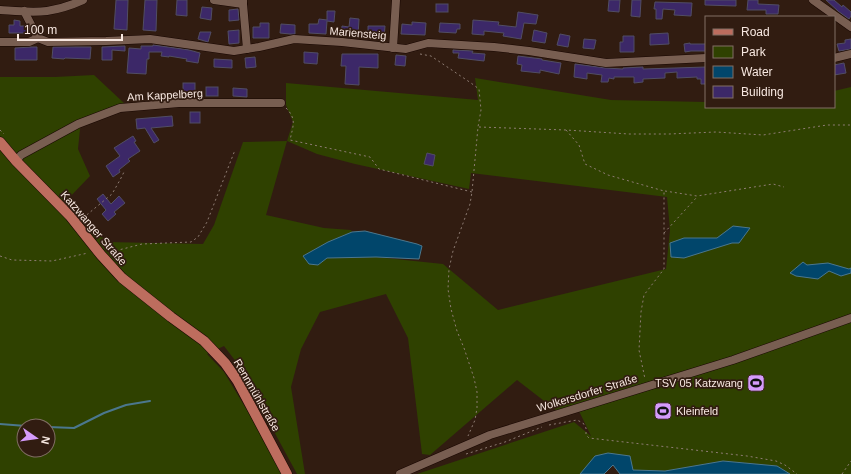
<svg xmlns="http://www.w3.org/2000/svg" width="851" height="474" font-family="Arial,sans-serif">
	<rect width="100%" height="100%" fill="#311c11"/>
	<path fill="#2f4100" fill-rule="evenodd" d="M94 75 125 104 81 119 78 149 90 176 67 200 107 242 203 244 214 225 243 142 287 141 293 122 286 105V83L478 100 475 78 611 100 706 102V107H834V91L851 87V474H790L777 466 723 461 665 471 632 470 630 456 580 474H417L574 422 591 436 579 411 561 414 517 380 430 455 422 454 408 338 386 294 320 312 301 349 291 387 305 474H297L237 363 224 346 207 354 224 372 269 447 284 474H0V77H55ZM287 141 317 154 355 164 469 189 471 173 667 197 670 230 666 269 498 310 443 264 376 257 327 258 303 256 328 242 352 232 351 230 324 228 266 215ZM24 426H48V450H24Z"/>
	<g fill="#01466b" stroke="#4b778e">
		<path d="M733 226 750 228 739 243H732L684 258 671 257 670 243 684 238H717Z"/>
		<path d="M365 231 417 244 422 246 419 259 376 257 327 258 318 265 309 264 303 256 328 242 352 232Z"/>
		<path d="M803 262 807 265 828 263 849 269 851 268V273L841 276 829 271 818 279 796 276 790 273Z"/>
		<path d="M608 453 630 456 633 470 665 471 723 461 777 466 790 474H620L613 465 604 474H580L595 456Z"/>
	</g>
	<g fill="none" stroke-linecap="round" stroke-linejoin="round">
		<g stroke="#4b778e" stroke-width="2">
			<path d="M0 424 26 426"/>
			<path d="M48 427 74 428 104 413 126 405 150 401"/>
		</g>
	</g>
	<g fill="#3c2868" stroke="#514d64">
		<path d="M116 0H128L127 30 114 29Z"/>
		<path d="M145 0H157L156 31 143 30Z"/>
		<path d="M177 0H187V16L176 15Z"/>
		<path d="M609 0H620L619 12 608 11Z"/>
		<path d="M632 0H641L640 17 631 16Z"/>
		<path d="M705 0H736V6L705 5Z"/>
		<path d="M748 0H758V4L779 5 778 14H766V10H747Z"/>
		<path d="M826 0H834L842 7 843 5 851 12V16L849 19 838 11Z"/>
		<path d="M655 2 692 3 691 16 674 15 675 10 663 9 662 19H656V9H654Z"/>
		<rect x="436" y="4" width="12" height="8"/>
		<path d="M202 7 212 8 211 20 200 18Z"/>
		<path d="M238 9 239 20 229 21V10Z"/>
		<path d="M327 11H335L334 22 327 21 326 34 309 33V24H318L319 19 327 20Z"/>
		<path d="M518 12 538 15 536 24 524 23 521 39 503 36 504 33 484 31V35L472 34 473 20 499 22 498 25 516 27Z"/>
		<path d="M350 18 359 19 358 36 341 35 342 26 349 27Z"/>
		<path d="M14 20 20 21V26H25L27 29V33H9V25H14Z"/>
		<path d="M412 22 426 23 425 35 401 34 402 24 412 25Z"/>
		<path d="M260 23H269V38H253V27H260Z"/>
		<path d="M440 23 460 24V29H457L456 33 439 32Z"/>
		<path d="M281 24 295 25V34H290L280 33Z"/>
		<path d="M368 26H385L384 38H368Z"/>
		<path d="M239 30V43L229 44 228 31Z"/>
		<path d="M534 30 547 33 545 43 532 41Z"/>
		<path d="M200 32H211L208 42 198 39Z"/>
		<path d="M668 33 669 44 650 45V34Z"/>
		<path d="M560 34 570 36 568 47 557 45Z"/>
		<path d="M623 36H634V52H620V42H623Z"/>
		<path d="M584 39 596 40 594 49 583 48Z"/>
		<path d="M851 39V49L839 51 837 44 845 43V40Z"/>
		<path d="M690 43V44H706V51H691L685 52 684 44Z"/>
		<path d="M153 45 189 50 200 53 198 63 186 61 187 59 169 56V57L161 56 162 52H149V59H147L146 74 127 73 129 48 141 49V46H153Z"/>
		<path d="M125 46V51L112 50V60H102V47Z"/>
		<path d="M32 47H37V60H15V48Z"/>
		<path d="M53 47H91L90 59 65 58 64 59 52 58Z"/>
		<path d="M453 50 473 51 472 53 485 54 484 61 458 58 459 53H453Z"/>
		<path d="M304 52 318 53 317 64 304 63Z"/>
		<path d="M342 54H378V68L359 67V85L345 84 346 66H341Z"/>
		<path d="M396 55 406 56 405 66 395 65Z"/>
		<path d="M518 56 542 59V60L561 63 559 74 540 70V73L521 71 522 65 517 64Z"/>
		<path d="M255 57 256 67 246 68 245 58Z"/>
		<path d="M214 59 232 60V68L214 67Z"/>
		<path d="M844 63 846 73 834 75V65Z"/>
		<path d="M575 64 605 68 623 69V68L643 67V69L706 67V84H701V79H697V77L677 78V72L665 73V78L643 79V82L634 83V77H614V79L609 78 608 82H601L602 75 587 73V79L574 77Z"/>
		<rect x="183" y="83" width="12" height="11"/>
		<rect x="206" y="87" width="12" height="9"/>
		<path d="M233 88 247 89V97L233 96Z"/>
		<rect x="190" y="112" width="10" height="11"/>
		<path d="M172 116 173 126 151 128 159 140 154 143 145 128 137 129 136 119Z"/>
		<path d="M133 136 136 141 134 142 140 151 128 159 130 161 120 169 119 170 120 172 113 177 106 166 120 156 114 148Z"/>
		<path d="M427 153 435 155 433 166 424 164Z"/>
		<path d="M103 194 111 204 119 196 125 203 114 212 116 214 108 221 102 214 106 210 97 199Z"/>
	</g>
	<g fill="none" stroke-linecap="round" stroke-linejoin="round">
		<defs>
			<g id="minor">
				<path d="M214 0 243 4"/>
				<path d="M243 0V4L247 49"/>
				<path d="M813 0 851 27"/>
				<path d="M0 10C15 11 32 13 47 11 60 9 72 5 83 0"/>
				<path d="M24 11 38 38 48 42 106 41 150 39 234 51 259 47 294 39 342 42 406 49 428 43 494 47 529 51 606 63 706 58"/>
				<path d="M0 42H29L38 38"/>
				<path d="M393 48 396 0"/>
				<path d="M834 58 851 54"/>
				<path d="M16 161 21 155 78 124 120 108 179 103H281"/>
				<path d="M400 474 490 435 733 360 851 318"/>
			</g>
			<path id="major" d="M0 142 16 161 70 216 101 255 122 278 171 317 204 341 225 363 237 380 287 474"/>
		</defs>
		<use href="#minor" stroke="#180600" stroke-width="9"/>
		<use href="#major" stroke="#180600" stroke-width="11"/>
		<g stroke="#8e7c73" stroke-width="1" stroke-dasharray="2 3" stroke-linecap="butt">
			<path d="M420 54 431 56 471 83 479 89 481 110 478 127 472 192 470 204 453 251 449 269 448 289 451 309 457 331 464 348 474 378 477 392V408L475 420 468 436"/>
			<path d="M286 108C297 119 293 126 290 140L370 157 379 169 472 192"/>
			<path d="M479 127 566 130 629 134H669L716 132 763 135 827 125H851"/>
			<path d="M0 130 4 134"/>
			<path d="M566 130 579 145 585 164 608 175 664 191V269L644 295 641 312 639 350 645 379"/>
			<path d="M665 191 697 196 773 184 784 187"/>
			<path d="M83 218 112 194 120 180 125 170"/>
			<path d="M664 233 697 197"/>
			<path d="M111 252 142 244 191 242 198 237 207 222 235 150"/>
			<path d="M0 256 12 260 52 261 88 253"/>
			<path d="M549 425 577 420 583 423 586 428V435L589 438 747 456 776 461 785 465 797 474"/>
			<path d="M466 454 505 442 542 427"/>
			<path d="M842 474 851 461"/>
		</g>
		<use href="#minor" stroke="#785e51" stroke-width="8"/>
		<use href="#major" stroke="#bd6d5e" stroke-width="10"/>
	</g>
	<defs>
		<symbol id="stadium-square" viewBox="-11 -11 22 22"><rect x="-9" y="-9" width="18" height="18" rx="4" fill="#d59bfb" stroke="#311c11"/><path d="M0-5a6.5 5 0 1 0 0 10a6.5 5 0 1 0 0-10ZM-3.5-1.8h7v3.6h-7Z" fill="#111"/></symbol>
	</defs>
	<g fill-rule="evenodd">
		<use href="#stadium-square" x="746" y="373" width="20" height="20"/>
		<use href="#stadium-square" x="653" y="401" width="20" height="20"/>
	</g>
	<g text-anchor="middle" stroke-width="3.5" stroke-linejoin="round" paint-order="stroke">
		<g font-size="11" fill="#f8e8e1" stroke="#311c11">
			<text transform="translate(358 33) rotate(5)" y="4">Mariensteig</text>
			<text transform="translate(165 95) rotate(-3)" y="4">Am Kappelberg</text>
			<text transform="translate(94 228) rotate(49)" y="4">Katzwanger Straße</text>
			<text transform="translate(587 393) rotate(-17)" y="4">Wolkersdorfer Straße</text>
			<text transform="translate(257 395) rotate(60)" y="4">Rennmühlstraße</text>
		</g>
		<g font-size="11" fill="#f8e8e1" stroke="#311c11" text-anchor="end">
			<text x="743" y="387">TSV 05 Katzwang</text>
			<text x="676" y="415" text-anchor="start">Kleinfeld</text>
		</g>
	</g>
	<rect x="705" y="16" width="130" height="92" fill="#311c11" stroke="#816e64"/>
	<rect x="713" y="29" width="20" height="6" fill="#bd6d5e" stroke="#816e64"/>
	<text x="741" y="36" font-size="12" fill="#f8e8e1">Road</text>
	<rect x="713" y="46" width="20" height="12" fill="#2f4100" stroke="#816e64"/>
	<text x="741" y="56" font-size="12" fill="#f8e8e1">Park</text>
	<rect x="713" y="66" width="20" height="12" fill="#01466b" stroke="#816e64"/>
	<text x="741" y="76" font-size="12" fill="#f8e8e1">Water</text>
	<rect x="713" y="86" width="20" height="12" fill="#3c2868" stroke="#816e64"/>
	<text x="741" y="96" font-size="12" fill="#f8e8e1">Building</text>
	<g transform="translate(36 438) rotate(103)"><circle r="19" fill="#311c11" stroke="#816e64"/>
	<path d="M0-3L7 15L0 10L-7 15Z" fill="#d59bfb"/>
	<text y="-6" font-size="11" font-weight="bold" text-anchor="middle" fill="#f8e8e1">N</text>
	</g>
	<path d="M18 34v6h104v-6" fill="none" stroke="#f8e8e1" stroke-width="2"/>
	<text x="24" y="34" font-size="12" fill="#f8e8e1" stroke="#311c11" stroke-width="3" paint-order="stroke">100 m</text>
</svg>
